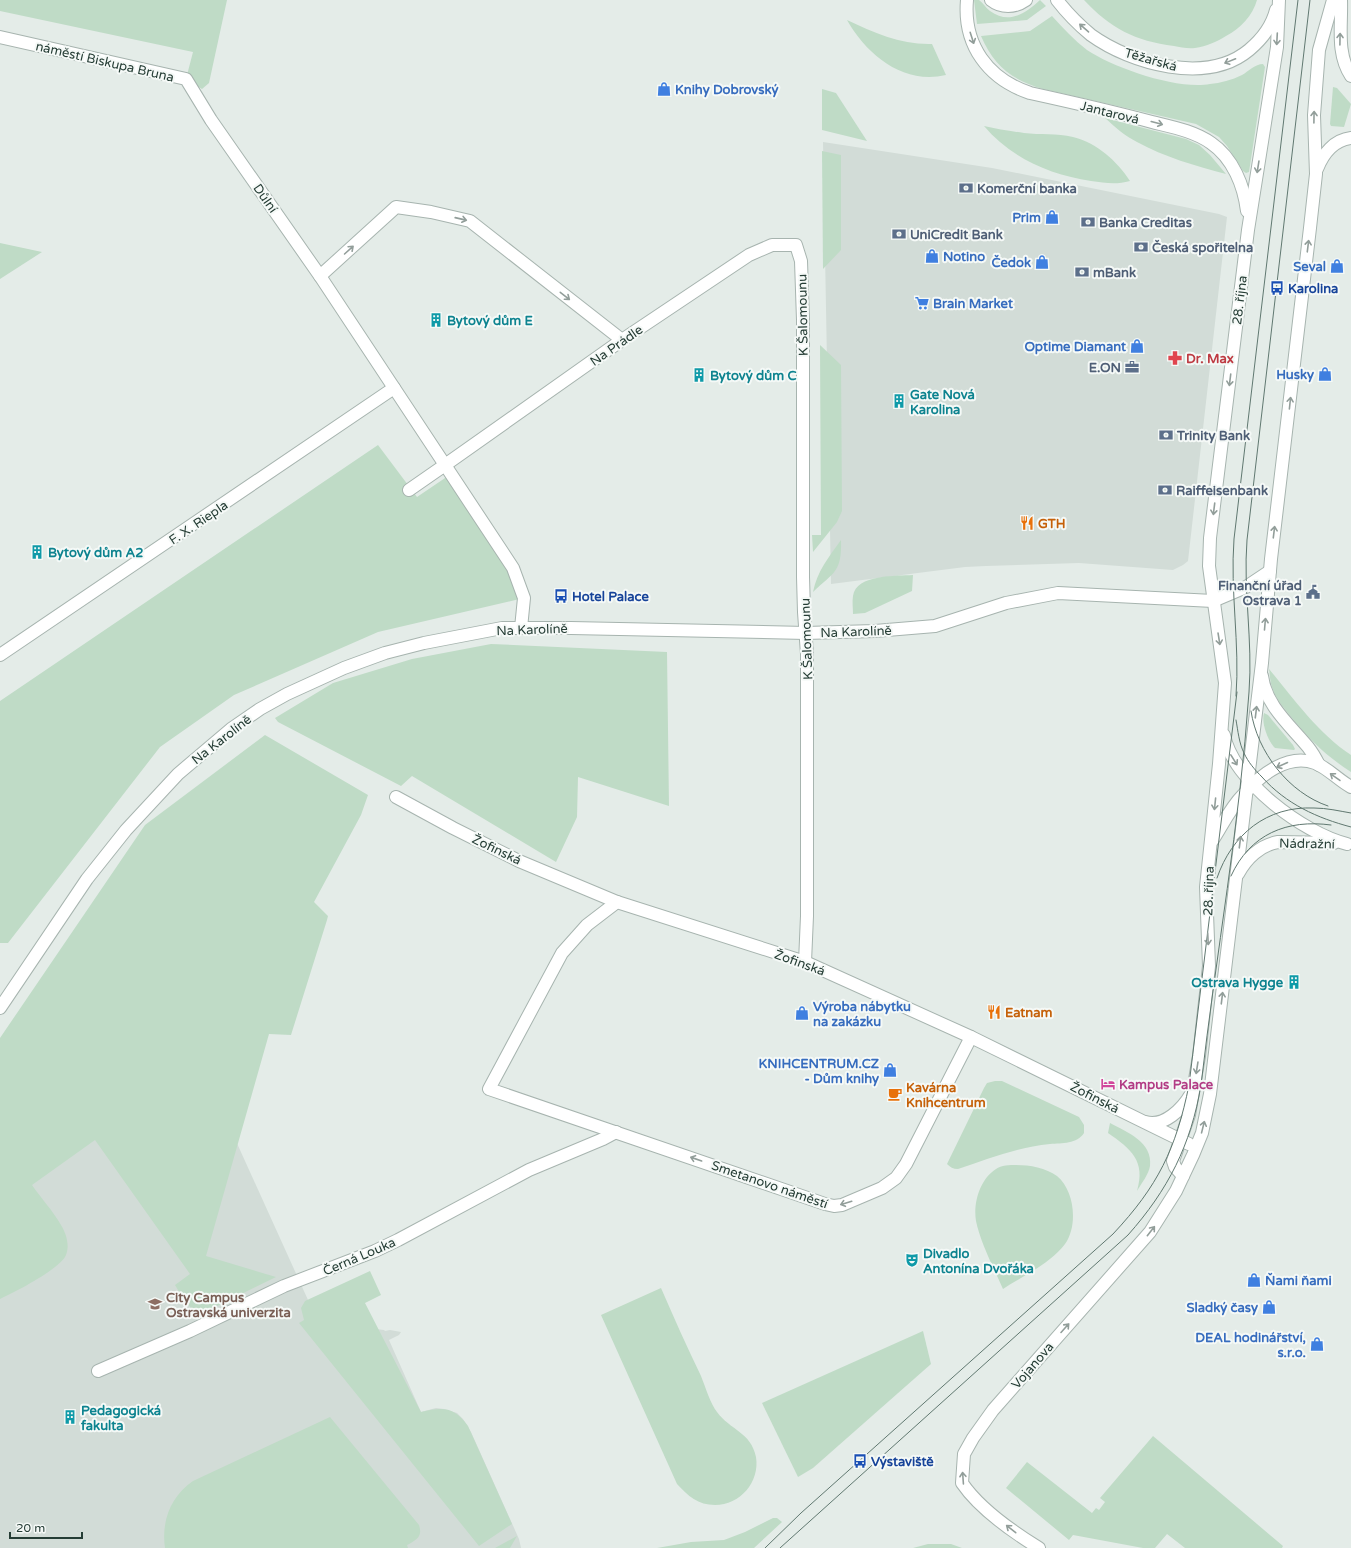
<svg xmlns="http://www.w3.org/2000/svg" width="1351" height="1548" font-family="'Varela Round',sans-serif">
	<rect width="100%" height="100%" fill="#e4ece8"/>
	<g fill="#d2dcd7">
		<path d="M823 142 992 168 1219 214 1227 217 1188 561 1183 565 1173 570 1079 563 986 566 965 567 831 584Z"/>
		<path d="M216 1097 318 1322 384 1330 385 1331 390 1330 401 1332 399 1335 389 1340 421 1412 436 1408 444 1409 457 1413 463 1419 471 1432 519 1539 521 1548H0V1188L116 1128Z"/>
	</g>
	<g fill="#bfdbc6">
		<path d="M0 0H227L209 83 202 89 186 79 193 52 0 11Z"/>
		<path d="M974 0H979C983 3 986 8 990 11 1009 25 1026 13 1040 0L1046 6 1027 20 977 24Z"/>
		<path d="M1084 0H1257C1253 15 1240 29 1226 36 1216 42 1207 46 1195 48 1188 49 1180 47 1174 46 1135 41 1110 28 1084 0Z"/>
		<path d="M1052 16C1063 28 1074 40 1087 50 1114 68 1177 90 1210 84 1220 83 1232 80 1242 75 1249 71 1255 64 1263 64L1265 67 1249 172 1246 173 1243 171 1227 146 1219 137 1196 124 1043 89C1012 80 994 66 981 36L1030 31Z"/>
		<path d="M847 20C874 33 902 45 932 44L946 75C903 85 867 55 847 20Z"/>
		<path d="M1333 87 1337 88 1351 104 1344 127 1331 126 1330 124Z"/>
		<path d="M822 89 836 93 867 141 822 130Z"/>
		<path d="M1105 118 1186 139 1199 145 1210 155 1226 174C1196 166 1164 157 1137 142 1125 136 1115 127 1105 118Z"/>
		<path d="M984 126C997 129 1010 131 1024 133 1040 135 1057 133 1073 137 1097 143 1117 161 1130 181 1116 185 1105 183 1091 181 1050 175 1011 158 984 126Z"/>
		<path d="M822 151 841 155V250L823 269Z"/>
		<path d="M0 243 42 252 0 279Z"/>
		<path d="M820 345 841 365 842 511 837 522 813 552 812 535H821Z"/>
		<path d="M378 445 417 497 451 474 513 568 524 598 378 632 234 695 160 747 8 943H0V701Z"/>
		<path d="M841 540C842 572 834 572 813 592 817 571 829 557 841 540Z"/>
		<path d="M913 575 912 591 865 613 853 614C853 608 852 602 853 596 856 574 897 576 913 575Z"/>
		<path d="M491 644 667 652 669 806 578 777 577 817 556 862 412 776 401 786 278 722 275 718 333 683 412 659Z"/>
		<path d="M1269 669C1294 699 1318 733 1351 755V772C1325 755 1311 741 1292 718 1285 709 1277 701 1273 690 1270 683 1270 676 1269 669Z"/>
		<path d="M1264 713 1268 715 1293 745 1295 749 1294 750 1275 748C1268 741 1261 723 1264 713Z"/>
		<path d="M265 735 368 795 361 815 314 902 328 916 327 920 291 1035 269 1034 206 1256 276 1277 211 1309C189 1315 185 1301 175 1285L190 1274 95 1140 32 1185C41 1198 53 1211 61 1225 66 1233 70 1245 66 1255 60 1269 15 1292 0 1299V1038L145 825Z"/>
		<path d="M995 1081H1002L1079 1117 1084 1125V1133C1077 1144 1062 1143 1050 1144 1018 1147 988 1159 958 1169 953 1169 950 1167 947 1164L984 1088 987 1083Z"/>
		<path d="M1110 1123C1127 1132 1153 1142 1150 1166 1149 1174 1141 1184 1137 1191 1146 1161 1131 1149 1108 1133Z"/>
		<path d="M1016 1165C1030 1165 1046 1168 1057 1176 1075 1191 1078 1226 1065 1244 1051 1263 1023 1276 1003 1289 994 1269 980 1241 976 1221 973 1203 980 1179 996 1169 1001 1165 1010 1165 1016 1165Z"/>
		<path d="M370 1271 381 1295 365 1303 421 1412C442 1407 454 1406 468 1426L512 1524 479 1546 299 1323 304 1320 301 1308 305 1301Z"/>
		<path d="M661 1288C674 1318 687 1347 701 1376 705 1386 711 1405 717 1412 730 1430 751 1432 756 1457 760 1482 740 1505 715 1505 698 1505 688 1496 677 1484L601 1315Z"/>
		<path d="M923 1331 931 1364 813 1468 798 1477 762 1403Z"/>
		<path d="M330 1417 419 1525C423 1537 416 1540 407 1545L408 1548H165C161 1521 171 1496 193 1481Z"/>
		<path d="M1153 1436 1283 1546 1282 1548H1185L1167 1534 1155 1548H1143L1073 1535 1069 1540 1006 1488 1027 1462 1092 1513 1096 1508 1099 1510 1105 1502 1100 1498Z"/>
		<path d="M773 1518H777L782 1522 754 1548H657L691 1542 724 1540 745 1532Z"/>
		<path d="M517 1536 510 1548H495Z"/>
		<path d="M928 1544H951L962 1548H913Z"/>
	</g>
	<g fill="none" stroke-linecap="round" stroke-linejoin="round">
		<defs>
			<g id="minor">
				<path d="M967 0C963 45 988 79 1030 93 1071 102 1111 111 1152 122 1172 127 1194 131 1211 143 1233 158 1244 186 1247 211"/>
				<path d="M991 0C1001 8 1015 8 1026 0"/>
				<path d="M1057 0C1067 13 1079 25 1091 35 1131 64 1207 85 1249 50 1261 40 1272 26 1276 10"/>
				<path d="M1341 0C1342 26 1336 53 1351 76"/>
				<path d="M0 37 186 79 211 120 320 276 445 465 622 340 749 255 772 245H796L801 261 803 320V577L804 612 807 654V916L805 962"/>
				<path d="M1317 169C1323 154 1334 140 1351 138"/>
				<path d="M320 276 396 207 431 212 470 221 622 340"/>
				<path d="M409 490 445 465 513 568 524 598 521 628"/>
				<path d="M0 655 394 388"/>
				<path d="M1262 676C1266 706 1290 725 1308 747 1312 752 1316 759 1319 765"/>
				<path d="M1224 735C1233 781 1303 833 1347 844"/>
				<path d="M396 797 453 828 519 861 617 902 805 962 971 1037 1189 1144"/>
				<path d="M1212 841C1222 826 1230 808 1243 795 1260 775 1288 753 1315 763 1328 768 1338 780 1351 787"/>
				<path d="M1238 874C1246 859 1260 845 1278 842L1334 843"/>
				<path d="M617 902 587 925 562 953 489 1089 825 1204 834 1206 842 1205 882 1188 896 1178 906 1164 971 1037"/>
				<path d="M0 1008 87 879 126 830 178 774 231 729 260 709 287 694 344 668 385 653 424 643 502 628H571L806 633 875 631 935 626 1006 603 1058 593 1213 601 1246 587 1270 571"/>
				<path d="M1145 1122C1164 1128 1183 1108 1191 1094"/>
				<path d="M1183 1176 1175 1167 1173 1161 1189 1115 1199 1056 1209 966 1206 887 1219 764 1225 683 1209 566 1210 538 1248 230 1277 47 1279 0"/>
				<path d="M98 1371 190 1331 284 1286 375 1251 398 1240 529 1170 603 1139 616 1132"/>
				<path d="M1039 1548C1013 1532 979 1508 962 1483L964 1454 973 1438 993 1410 1150 1232 1176 1191 1193 1155 1202 1133 1210 1094 1227 953 1262 663 1271 559 1310 228 1316 174 1314 115 1319 50 1333 0"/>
			</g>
		</defs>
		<use href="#minor" stroke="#a7b4af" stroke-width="14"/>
		<use href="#minor" stroke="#fff" stroke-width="12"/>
		<g stroke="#607870" stroke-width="1">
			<path d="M1236 696C1240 644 1230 592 1234 539L1298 0"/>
			<path d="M1251 711C1257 752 1289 793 1328 806"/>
			<path d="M1236 720C1238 731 1239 743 1244 753 1248 762 1255 770 1262 777 1286 804 1317 818 1351 827"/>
			<path d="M1231 876C1250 834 1287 819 1331 825"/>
			<path d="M1217 878C1232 834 1267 806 1314 808 1327 808 1339 811 1351 813"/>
			<path d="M765 1548 801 1513 1113 1234C1158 1186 1176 1149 1189 1085L1237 692"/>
			<path d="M780 1548 1128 1235C1168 1190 1191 1145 1201 1085 1216 954 1240 823 1249 692 1253 641 1243 591 1247 540L1310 0"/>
		</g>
	</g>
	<defs><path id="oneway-shaft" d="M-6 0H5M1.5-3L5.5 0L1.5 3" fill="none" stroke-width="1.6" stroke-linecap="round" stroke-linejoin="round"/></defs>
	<g stroke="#929e9a">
		<use href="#oneway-shaft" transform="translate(1084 28) rotate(-139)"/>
		<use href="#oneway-shaft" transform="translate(972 38) rotate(72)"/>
		<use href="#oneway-shaft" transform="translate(1277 39) rotate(93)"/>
		<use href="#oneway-shaft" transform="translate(1340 39) rotate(-89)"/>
		<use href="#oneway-shaft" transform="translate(1230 61) rotate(158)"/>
		<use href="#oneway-shaft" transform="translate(1314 117) rotate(-89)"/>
		<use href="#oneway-shaft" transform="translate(1157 123) rotate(15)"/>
		<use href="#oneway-shaft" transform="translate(1258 167) rotate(99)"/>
		<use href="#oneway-shaft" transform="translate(461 219) rotate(13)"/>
		<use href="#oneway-shaft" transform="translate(1308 246) rotate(-83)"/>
		<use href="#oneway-shaft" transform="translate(349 250) rotate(-42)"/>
		<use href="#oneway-shaft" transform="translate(565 296) rotate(38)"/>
		<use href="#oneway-shaft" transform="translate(1230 380) rotate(97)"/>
		<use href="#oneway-shaft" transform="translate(1290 403) rotate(-84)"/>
		<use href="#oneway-shaft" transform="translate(1214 509) rotate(97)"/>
		<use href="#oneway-shaft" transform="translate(1274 532) rotate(-83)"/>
		<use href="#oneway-shaft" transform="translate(1265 624) rotate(-85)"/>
		<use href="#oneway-shaft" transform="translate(1219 639) rotate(81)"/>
		<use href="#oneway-shaft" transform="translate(1256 712) rotate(-83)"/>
		<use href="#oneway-shaft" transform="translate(1234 760) rotate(58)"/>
		<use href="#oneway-shaft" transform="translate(1282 765) rotate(156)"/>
		<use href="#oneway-shaft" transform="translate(1335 777) rotate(-145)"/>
		<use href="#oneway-shaft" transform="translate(1215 804) rotate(96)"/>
		<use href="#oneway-shaft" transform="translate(1240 842) rotate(-83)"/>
		<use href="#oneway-shaft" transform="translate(1208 939) rotate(87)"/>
		<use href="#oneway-shaft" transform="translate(1222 998) rotate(-83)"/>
		<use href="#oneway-shaft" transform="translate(1197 1068) rotate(99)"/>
		<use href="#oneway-shaft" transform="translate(1203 1127) rotate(-76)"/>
		<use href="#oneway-shaft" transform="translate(696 1159) rotate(-161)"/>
		<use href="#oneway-shaft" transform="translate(846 1203) rotate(163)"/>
		<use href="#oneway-shaft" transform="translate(1151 1231) rotate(-52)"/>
		<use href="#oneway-shaft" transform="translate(1065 1328) rotate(-48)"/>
		<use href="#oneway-shaft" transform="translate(963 1478) rotate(-94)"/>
		<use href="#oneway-shaft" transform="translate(1011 1529) rotate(-142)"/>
	</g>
	<defs>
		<symbol id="shop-bare" viewBox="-9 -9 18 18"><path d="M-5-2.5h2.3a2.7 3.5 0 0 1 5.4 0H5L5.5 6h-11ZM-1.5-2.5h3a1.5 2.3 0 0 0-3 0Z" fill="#3f7fe0" stroke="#f5f9f7" stroke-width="2.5" paint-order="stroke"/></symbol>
		<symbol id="bank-bare" viewBox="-9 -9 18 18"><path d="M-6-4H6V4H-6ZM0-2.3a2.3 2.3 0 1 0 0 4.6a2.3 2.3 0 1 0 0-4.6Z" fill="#5c6f8a" stroke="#f5f9f7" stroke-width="2.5" paint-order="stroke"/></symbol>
		<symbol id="bus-bare" viewBox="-9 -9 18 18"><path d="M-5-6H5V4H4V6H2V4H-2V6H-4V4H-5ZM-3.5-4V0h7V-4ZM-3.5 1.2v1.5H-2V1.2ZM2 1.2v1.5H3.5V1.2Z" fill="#1a4fb4" stroke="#f5f9f7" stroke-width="2.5" paint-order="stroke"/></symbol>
		<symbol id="supermarket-bare" viewBox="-9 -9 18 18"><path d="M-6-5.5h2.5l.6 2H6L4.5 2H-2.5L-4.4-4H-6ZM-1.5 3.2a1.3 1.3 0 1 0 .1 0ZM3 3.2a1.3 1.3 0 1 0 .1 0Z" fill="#3f7fe0" stroke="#f5f9f7" stroke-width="2.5" paint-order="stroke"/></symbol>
		<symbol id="building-bare" viewBox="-9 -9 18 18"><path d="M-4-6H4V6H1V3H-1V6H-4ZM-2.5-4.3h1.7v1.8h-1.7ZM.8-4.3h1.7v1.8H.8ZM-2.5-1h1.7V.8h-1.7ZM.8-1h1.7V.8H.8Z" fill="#0f9aa8" stroke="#f5f9f7" stroke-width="2.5" paint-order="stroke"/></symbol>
		<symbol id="pharmacy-bare" viewBox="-9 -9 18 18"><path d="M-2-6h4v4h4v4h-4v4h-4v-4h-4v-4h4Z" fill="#e0444e" stroke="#f5f9f7" stroke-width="2.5" paint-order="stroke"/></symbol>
		<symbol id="office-bare" viewBox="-9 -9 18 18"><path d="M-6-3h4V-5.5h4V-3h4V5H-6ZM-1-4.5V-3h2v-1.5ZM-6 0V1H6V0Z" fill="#5c6f8a" stroke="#f5f9f7" stroke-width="2.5" paint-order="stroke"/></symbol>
		<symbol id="restaurant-bare" viewBox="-9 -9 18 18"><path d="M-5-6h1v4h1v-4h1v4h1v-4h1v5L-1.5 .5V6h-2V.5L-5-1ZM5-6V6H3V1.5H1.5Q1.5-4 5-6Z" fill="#e8710a" stroke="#f5f9f7" stroke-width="2.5" paint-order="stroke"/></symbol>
		<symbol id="civic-bare" viewBox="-9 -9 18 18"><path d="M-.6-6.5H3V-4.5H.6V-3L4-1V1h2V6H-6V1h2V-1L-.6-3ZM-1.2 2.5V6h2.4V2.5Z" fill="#5c6f8a" stroke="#f5f9f7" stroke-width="2.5" paint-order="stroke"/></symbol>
		<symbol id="hotel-bare" viewBox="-9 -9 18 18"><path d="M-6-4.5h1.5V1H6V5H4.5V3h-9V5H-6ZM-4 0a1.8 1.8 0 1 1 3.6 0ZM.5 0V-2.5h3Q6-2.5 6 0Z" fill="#d1479c" stroke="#f5f9f7" stroke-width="2.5" paint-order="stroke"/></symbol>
		<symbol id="cafe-bare" viewBox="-9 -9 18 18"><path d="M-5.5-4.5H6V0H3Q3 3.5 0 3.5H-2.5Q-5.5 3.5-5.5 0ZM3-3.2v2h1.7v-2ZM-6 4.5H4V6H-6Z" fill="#e8710a" stroke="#f5f9f7" stroke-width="2.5" paint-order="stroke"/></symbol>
		<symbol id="theatre-bare" viewBox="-9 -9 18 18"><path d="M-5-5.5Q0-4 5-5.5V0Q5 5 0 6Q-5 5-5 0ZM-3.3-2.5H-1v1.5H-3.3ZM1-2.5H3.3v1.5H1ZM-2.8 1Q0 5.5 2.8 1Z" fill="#0f9aa8" stroke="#f5f9f7" stroke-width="2.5" paint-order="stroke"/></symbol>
		<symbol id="university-bare" viewBox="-9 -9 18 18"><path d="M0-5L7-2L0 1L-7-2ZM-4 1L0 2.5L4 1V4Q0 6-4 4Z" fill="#8d6e63" stroke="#f5f9f7" stroke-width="2.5" paint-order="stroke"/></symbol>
	</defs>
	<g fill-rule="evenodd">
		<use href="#shop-bare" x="654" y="79" width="20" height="20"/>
		<use href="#bank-bare" x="956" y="178" width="20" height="20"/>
		<use href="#shop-bare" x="1042" y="207" width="20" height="20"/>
		<use href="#bank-bare" x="1078" y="212" width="20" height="20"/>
		<use href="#bank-bare" x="889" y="224" width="20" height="20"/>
		<use href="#bank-bare" x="1131" y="237" width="20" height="20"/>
		<use href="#shop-bare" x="922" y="246" width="20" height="20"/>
		<use href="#shop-bare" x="1032" y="252" width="20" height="20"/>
		<use href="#shop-bare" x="1327" y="256" width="20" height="20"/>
		<use href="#bank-bare" x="1072" y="262" width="20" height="20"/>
		<use href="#bus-bare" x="1267" y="278" width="20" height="20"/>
		<use href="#supermarket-bare" x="912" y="293" width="20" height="20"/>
		<use href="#building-bare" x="426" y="310" width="20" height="20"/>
		<use href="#shop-bare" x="1127" y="336" width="20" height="20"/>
		<use href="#pharmacy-bare" x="1165" y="348" width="20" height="20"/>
		<use href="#office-bare" x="1122" y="357" width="20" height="20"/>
		<use href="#shop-bare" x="1315" y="364" width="20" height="20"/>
		<use href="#building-bare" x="689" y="365" width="20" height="20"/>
		<use href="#building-bare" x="889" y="391" width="20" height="20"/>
		<use href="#bank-bare" x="1156" y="425" width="20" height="20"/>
		<use href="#bank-bare" x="1155" y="480" width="20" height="20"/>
		<use href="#restaurant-bare" x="1017" y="513" width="20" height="20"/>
		<use href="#building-bare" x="27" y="542" width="20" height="20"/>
		<use href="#civic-bare" x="1303" y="582" width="20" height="20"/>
		<use href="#bus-bare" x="551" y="586" width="20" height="20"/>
		<use href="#building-bare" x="1284" y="972" width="20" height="20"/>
		<use href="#restaurant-bare" x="984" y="1002" width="20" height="20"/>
		<use href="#shop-bare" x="792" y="1003" width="20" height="20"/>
		<use href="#shop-bare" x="880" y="1060" width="20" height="20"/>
		<use href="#hotel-bare" x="1098" y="1074" width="20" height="20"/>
		<use href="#cafe-bare" x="885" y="1084" width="20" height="20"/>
		<use href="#theatre-bare" x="902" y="1250" width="20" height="20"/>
		<use href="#shop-bare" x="1244" y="1270" width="20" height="20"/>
		<use href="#university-bare" x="145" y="1294" width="20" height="20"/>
		<use href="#shop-bare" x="1259" y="1297" width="20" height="20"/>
		<use href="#shop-bare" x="1307" y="1334" width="20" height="20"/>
		<use href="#building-bare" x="60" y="1407" width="20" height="20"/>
		<use href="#bus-bare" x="850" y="1451" width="20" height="20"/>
	</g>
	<g text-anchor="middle" stroke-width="4" stroke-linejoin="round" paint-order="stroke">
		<g font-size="13" fill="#253d35" stroke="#f5f9f7">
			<text transform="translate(1151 59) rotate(16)" y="5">Těžařská</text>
			<text transform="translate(105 61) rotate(13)" y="5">náměstí Biskupa Bruna</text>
			<text transform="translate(1110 112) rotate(14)" y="5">Jantarová</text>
			<text transform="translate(266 198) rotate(55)" y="5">Důlní</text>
			<text transform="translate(1239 300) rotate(-83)" y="5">28. října</text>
			<text transform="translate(802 315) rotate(-91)" y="5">K Šalomounu</text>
			<text transform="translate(616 345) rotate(-35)" y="5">Na Prádle</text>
			<text transform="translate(198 522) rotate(-34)" y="5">F. X. Riepla</text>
			<text transform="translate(532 629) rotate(-2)" y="5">Na Karolíně</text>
			<text transform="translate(856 631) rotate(-2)" y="5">Na Karolíně</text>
			<text transform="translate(806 639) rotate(-92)" y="5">K Šalomounu</text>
			<text transform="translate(221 739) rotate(-38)" y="5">Na Karolíně</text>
			<text transform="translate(1307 843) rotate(1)" y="5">Nádražní</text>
			<text transform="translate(497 849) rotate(26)" y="5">Žofinská</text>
			<text transform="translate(1208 891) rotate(-88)" y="5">28. října</text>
			<text transform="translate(800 962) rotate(20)" y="5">Žofinská</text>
			<text transform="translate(1095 1097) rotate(27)" y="5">Žofinská</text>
			<text transform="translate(770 1184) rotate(19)" y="5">Smetanovo náměstí</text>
			<text transform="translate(359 1256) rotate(-23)" y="5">Černá Louka</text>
			<text transform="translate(1032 1365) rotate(-49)" y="5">Vojanova</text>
		</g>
		<g font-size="13" font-weight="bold" fill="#366cbe" stroke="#f5f9f7" text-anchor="end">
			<text x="675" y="94" text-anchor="start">Knihy Dobrovský</text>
			<text x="1041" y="222">Prim</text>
			<text x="943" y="261" text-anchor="start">Notino</text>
			<text x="1031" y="267">Čedok</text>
			<text x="1326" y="271">Seval</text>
			<text x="933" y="308" text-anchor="start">Brain Market</text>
			<text x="1126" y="351">Optime Diamant</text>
			<text x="1314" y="379">Husky</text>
			<text x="813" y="1011" text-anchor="start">Výroba nábytku<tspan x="813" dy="15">na zakázku</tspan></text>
			<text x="879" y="1068">KNIHCENTRUM.CZ<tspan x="879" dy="15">- Dům knihy</tspan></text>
			<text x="1265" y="1285" text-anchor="start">Ňami ňami</text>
			<text x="1258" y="1312">Sladký časy</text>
			<text x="1306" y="1342">DEAL hodinářství,<tspan x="1306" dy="15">s.r.o.</tspan></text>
		</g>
		<g font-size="13" font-weight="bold" fill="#4e5e75" stroke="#f5f9f7" text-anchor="start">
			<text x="977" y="193">Komerční banka</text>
			<text x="1099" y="227">Banka Creditas</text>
			<text x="910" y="239">UniCredit Bank</text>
			<text x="1152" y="252">Česká spořitelna</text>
			<text x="1093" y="277">mBank</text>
			<text x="1121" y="372" text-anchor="end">E.ON</text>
			<text x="1177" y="440">Trinity Bank</text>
			<text x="1176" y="495">Raiffeisenbank</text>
			<text x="1302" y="590" text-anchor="end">Finanční úřad<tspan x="1302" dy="15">Ostrava 1</tspan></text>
		</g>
		<g font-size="13" font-weight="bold" fill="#164399" stroke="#f5f9f7" text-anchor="start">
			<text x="1288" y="293">Karolina</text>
			<text x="572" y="601">Hotel Palace</text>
			<text x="871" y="1466">Výstaviště</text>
		</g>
		<g font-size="13" font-weight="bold" fill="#0d838f" stroke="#f5f9f7" text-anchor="start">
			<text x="447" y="325">Bytový dům E</text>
			<text x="710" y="380">Bytový dům C</text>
			<text x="910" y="399">Gate Nová<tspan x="910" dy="15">Karolina</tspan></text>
			<text x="48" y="557">Bytový dům A2</text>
			<text x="1283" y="987" text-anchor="end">Ostrava Hygge</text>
			<text x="923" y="1258">Divadlo<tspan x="923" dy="15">Antonína Dvořáka</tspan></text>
			<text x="81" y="1415">Pedagogická<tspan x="81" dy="15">fakulta</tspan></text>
		</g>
		<g font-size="13" font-weight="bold" fill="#be3a42" stroke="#f5f9f7" text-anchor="start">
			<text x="1186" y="363">Dr. Max</text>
		</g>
		<g font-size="13" font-weight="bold" fill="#c56008" stroke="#f5f9f7" text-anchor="start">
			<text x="1038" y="528">GTH</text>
			<text x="1005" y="1017">Eatnam</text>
			<text x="906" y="1092">Kavárna<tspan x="906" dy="15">Knihcentrum</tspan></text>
		</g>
		<g font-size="13" font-weight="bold" fill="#b23c85" stroke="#f5f9f7" text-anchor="start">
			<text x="1119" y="1089">Kampus Palace</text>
		</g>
		<g font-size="13" font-weight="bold" fill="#785e54" stroke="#f5f9f7" text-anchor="start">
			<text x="166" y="1302">City Campus<tspan x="166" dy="15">Ostravská univerzita</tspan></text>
		</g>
	</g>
	<path d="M10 1532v6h72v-6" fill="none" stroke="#253d35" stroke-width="2"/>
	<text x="16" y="1532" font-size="12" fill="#253d35" stroke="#f5f9f7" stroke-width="3" paint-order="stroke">20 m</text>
</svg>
